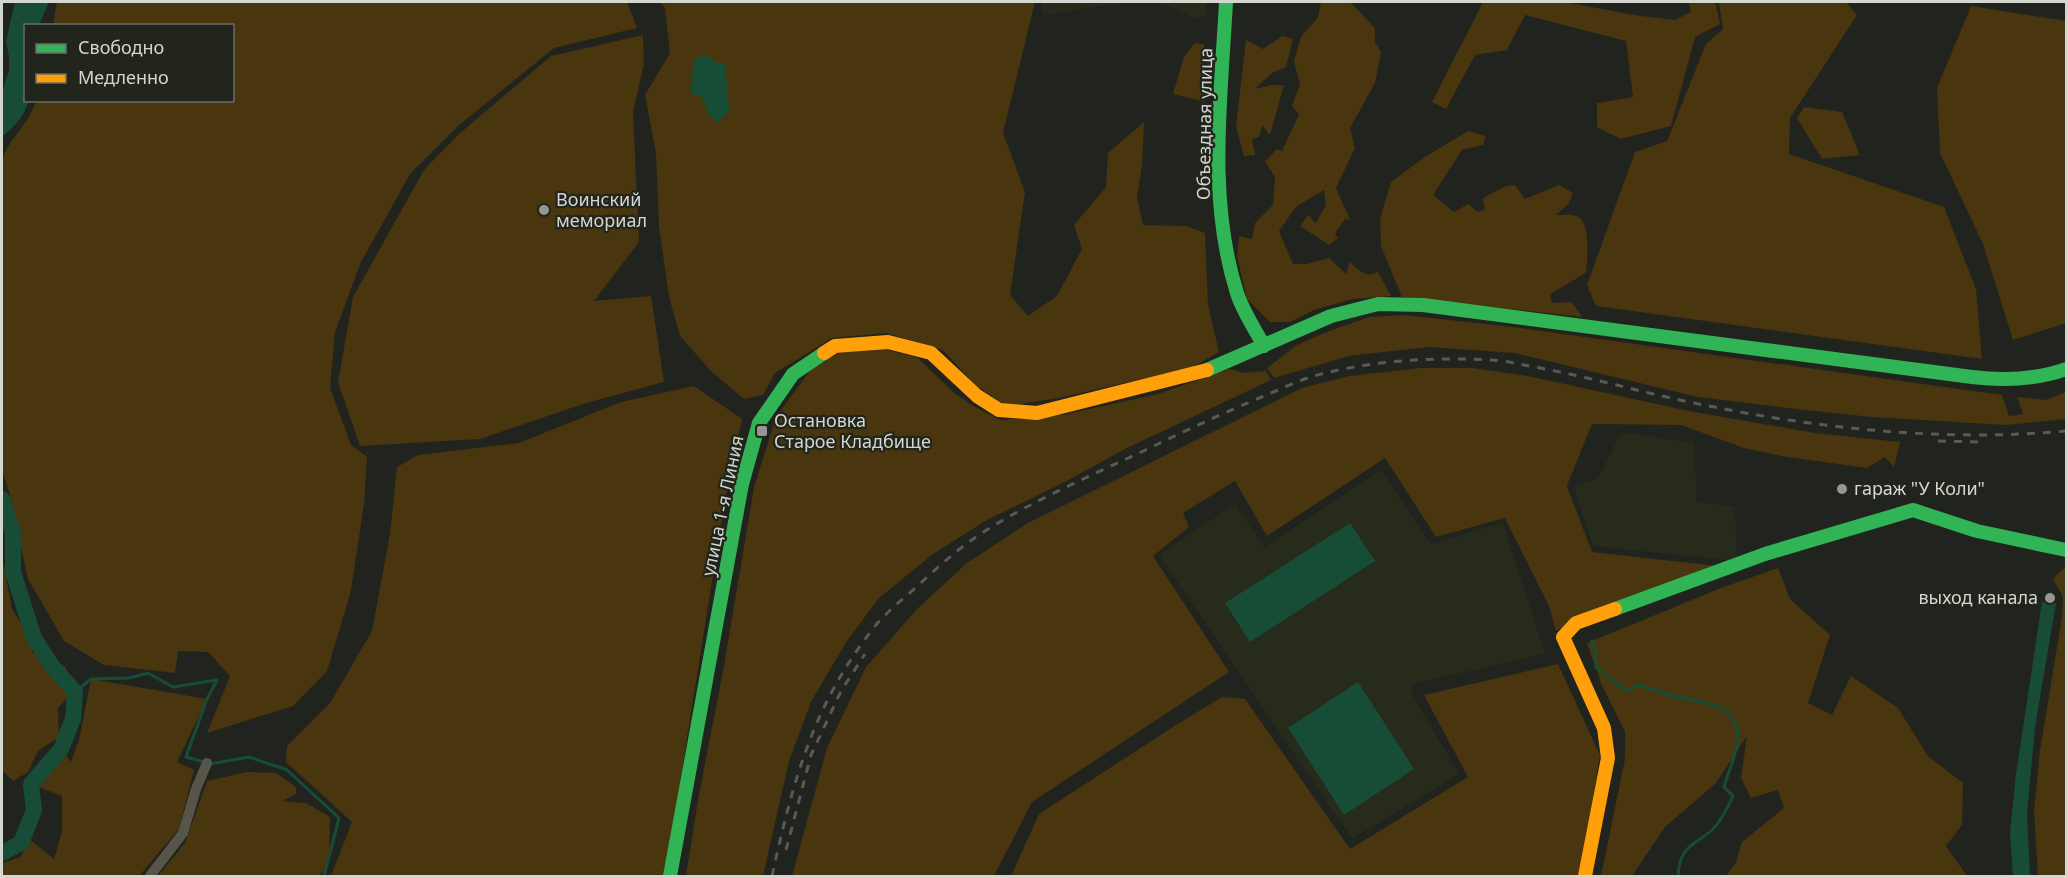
<svg xmlns="http://www.w3.org/2000/svg" width="2068" height="878" font-family="'Noto Sans',sans-serif">
	<rect width="100%" height="100%" fill="#21231e"/>
	<g fill="#262b1c">
		<path d="M1041 2H1129L1043 15Z"/>
		<path d="M1161 2H1206V15L1195 18Z"/>
		<path d="M1621 432 1694 443 1697 502 1735 507 1737 561 1593 546 1574 487 1598 478Z"/>
		<path d="M1381 470 1431 545 1503 522 1545 654 1412 684 1411 692 1459 774 1352 839 1159 555 1235 504 1264 547Z"/>
	</g>
	<g fill="#49350e">
		<path d="M57 2H627L637 28 554 48 458 126 410 174 361 262 335 332 330 388 351 445 367 457 364 504 351 591 327 671 293 706 207 733 230 676 208 652 178 651 175 673 104 665 64 641 28 579 9 492 2 470V160C9 138 30 123 36 101L232 100V26L53 25Z"/>
		<path d="M660 2H1035L1003 133 1025 192 1010 295 1028 316 1057 296 1082 249 1074 225 1106 187 1108 153 1144 122 1142 166 1137 197 1143 225 1186 226 1205 233 1208 305 1219 352 1193 367 1059 398 1006 406 974 384 943 350 886 333 832 338 775 373 763 395 744 399 711 371 680 336 669 297 659 226 656 153 645 95 670 53 665 8Z"/>
		<path d="M1321 2H1350L1375 28V42L1381 52 1375 83 1350 128 1355 148 1336 188 1350 220 1345 219 1335 233 1338 238 1329 245 1300 226 1308 215 1316 223 1326 205 1324 190 1296 207 1279 231 1293 264H1306L1329 258 1346 274 1350 262C1360 271 1365 278 1378 272L1391 296 1352 299 1314 310 1290 322H1270L1247 299 1237 256 1239 236 1252 239 1255 223 1273 205 1275 177 1265 161 1277 149 1282 151 1299 114 1292 106 1300 85 1294 61 1301 37 1318 17Z"/>
		<path d="M1483 2H1565L1634 15 1675 20 1691 12 1689 2H1715L1720 24 1695 37 1671 126 1621 139 1597 127V103L1633 97 1626 41 1525 15 1507 50 1475 55 1446 109 1432 102Z"/>
		<path d="M1719 2H1846L1857 15 1790 118 1789 154 1944 207 1976 289 1982 359 1596 306 1587 285 1635 152 1667 141 1706 44 1723 29Z"/>
		<path d="M1971 6 2066 21V323L2013 340 1983 244 1940 153 1937 88Z"/>
		<path d="M643 35 644 64 633 112 639 242 594 301 651 296 664 382 586 403 480 439 360 446 338 382 353 297 424 170 459 134 551 56Z"/>
		<path d="M1282 36 1293 39 1286 67 1272 73 1255 89 1271 85H1284L1270 135 1262 125 1259 137 1252 139 1255 155 1244 156 1236 126 1246 40 1263 49Z"/>
		<path d="M1195 43 1204 44 1205 102 1173 94 1184 57Z"/>
		<path d="M1804 107 1842 112 1860 155 1822 159 1797 118Z"/>
		<path d="M1468 131 1486 136 1483 145 1462 150 1433 195 1454 212 1468 204 1478 212 1485 210 1483 198 1506 186 1515 185 1525 199 1559 185 1573 193 1569 203 1556 215C1562 215 1571 214 1576 216 1592 222 1587 259 1586 273L1550 294 1552 303 1572 302 1582 317 1402 297 1381 246 1380 219 1391 182 1425 157Z"/>
		<path d="M1404 315 1513 327 2002 395 2009 416 2023 414 2017 397 2046 400 2066 392V419L2006 425 1871 417 1797 409 1698 397 1515 353 1428 347 1349 356 1274 378 1267 368 1297 345 1324 333 1369 317Z"/>
		<path d="M884 349 918 358 953 392 973 406 1000 420 1062 415 1158 394 1230 369 1243 373 1266 371 1271 380 1127 448 1061 484 987 520 933 554 878 599 845 644 811 702 789 761 763 876H686L698 800 724 666 754 487 776 417 814 365 840 353Z"/>
		<path d="M1421 368H1473L1528 376 1689 411 1815 433 1900 442 1894 467 1885 457 1867 468 1781 456 1744 448 1681 425 1592 424 1567 486 1592 552 1718 566 1584 615 1556 631 1549 606 1505 518 1436 537 1385 458 1267 536 1235 481 1183 513 1189 527 1153 556 1229 672 1032 802 994 876H792L827 748 866 667 917 609 967 563 1028 523 1302 388 1349 376Z"/>
		<path d="M694 386 742 419 725 500 665 876H331L352 822 286 762 287 746 330 703 372 631 390 534 397 467 418 455 519 443 621 402Z"/>
		<path d="M2 555 12 609 22 625 33 653 65 666 74 692 58 708 59 737 38 751 28 772 13 781 2 770Z"/>
		<path d="M2066 566V876H2038L2034 811 2040 750 2062 617 2063 597 2053 579Z"/>
		<path d="M1778 568 1790 599 1830 635 1808 703 1832 715 1851 676 1898 708 1928 756 1963 783 1962 825 1946 846 1967 876H1726L1736 862 1742 842 1784 808 1778 790 1751 798 1741 778 1747 736 1716 783 1665 827 1632 876H1601L1625 759V732L1601 683 1587 643 1721 588Z"/>
		<path d="M1558 664 1600 755 1581 876H1011L1039 814 1176 725 1222 697 1245 699 1350 849 1468 777 1424 695Z"/>
		<path d="M91 679 207 699 177 762 194 770 179 829 139 876H2V863L21 857 29 839 54 859 62 832V796L39 787 65 754 71 762 79 740Z"/>
		<path d="M247 772 276 773 296 787V794L282 801 306 803 330 817 329 863 319 876H158L185 843 207 781Z"/>
	</g>
	<g fill="#174d37">
		<path d="M15 2H49L39 25 26 26V100L28 101C25 117 14 126 2 137V92L9 70V57L6 41Z"/>
		<path d="M706 55 718 63H725L729 111 718 122 709 115 701 96 694 95 690 91 694 59Z"/>
		<path d="M1350 523 1375 561 1250 642 1225 603Z"/>
		<path d="M2042 602 2056 603 2035 727 2027 813 2030 876H2013L2010 832 2016 774Z"/>
		<path d="M1358 682 1414 769 1344 815 1288 728Z"/>
	</g>
	<g fill="none" stroke-linecap="round" stroke-linejoin="round">
		<g stroke="#174d37" stroke-width="3">
			<path d="M1592 641 1596 652V667L1626 691 1638 685C1652 688 1665 694 1679 697 1701 703 1729 702 1737 728 1742 743 1728 772 1724 787L1733 796C1728 807 1722 820 1713 829 1693 847 1680 845 1678 876"/>
			<path d="M75 692 91 679 129 678 148 673 173 687 217 680 207 699 186 757 204 762"/>
			<path d="M210 764 249 757 287 770 339 818 324 876"/>
		</g>
		<path stroke="#174d37" stroke-width="16" d="M2 499 13 533V572L34 638 52 666 75 692 73 719 61 749 31 784 34 810 21 843 2 853"/>
		<path stroke="#57554a" stroke-width="10" d="M150 876 183 833 196 789 207 763"/>
		<g stroke="#30b455" stroke-width="14">
			<path d="M1226 2C1221 98 1207 199 1237 293 1243 312 1255 329 1264 346"/>
			<path d="M1207 370 1331 316 1378 304 1423 305 1972 377C2005 381 2035 380 2066 369"/>
			<path d="M1615 609 1765 554 1913 510 1977 531 2066 550"/>
			<path d="M670 876 742 484 759 423 793 374 824 353"/>
		</g>
		<g stroke="#ff9f0a" stroke-width="14">
			<path d="M824 353 835 346 888 342 931 353 977 396 999 410 1037 413 1207 370"/>
			<path d="M1585 876 1608 758 1604 728 1563 637 1576 623 1615 609"/>
		</g>
		<g stroke="#595a52" stroke-width="3" stroke-dasharray="8 8" stroke-linecap="butt">
			<path d="M1938 441 1980 442"/>
			<path d="M786 850 811 755 841 691 865 654"/>
			<path d="M772 876C792 786 811 710 869 634 881 617 897 604 913 590 936 569 958 548 985 531 1039 497 1100 472 1158 444 1195 426 1233 409 1271 393 1285 387 1300 380 1314 376 1372 360 1432 357 1491 360 1509 361 1527 366 1545 369 1598 379 1651 395 1704 405 1822 429 1946 442 2066 431"/>
		</g>
	</g>
	<g fill="#959792" stroke="#22251c" stroke-width="2">
		<circle cx="544" cy="210" r="6"/>
		<rect x="756" y="425" width="12" height="12" rx="3"/>
		<circle cx="1842" cy="489" r="6"/>
		<circle cx="2050" cy="598" r="6"/>
	</g>
	<g text-anchor="middle" stroke-width="4.5" stroke-linejoin="round" paint-order="stroke">
		<g font-size="18" fill="#d4d6d0" stroke="#22251c">
			<text transform="translate(1205 124) rotate(-89)" y="6">Объездная улица</text>
			<text transform="translate(723 506) rotate(-78)" y="6">улица 1-я Линия</text>
		</g>
		<g font-size="18" fill="#d4d6d0" stroke="#22251c" text-anchor="start">
			<text x="556" y="206">Воинский<tspan x="556" dy="21">мемориал</tspan></text>
			<text x="774" y="427">Остановка<tspan x="774" dy="21">Старое Кладбище</tspan></text>
			<text x="1854" y="495">гараж "У Коли"</text>
			<text x="2038" y="604" text-anchor="end">выход канала</text>
		</g>
	</g>
	<rect width="2068" height="878" fill="none" stroke="#d4d6d0" stroke-width="6"/>
	<rect x="24" y="24" width="210" height="78" fill="#22251c" stroke="#696c64" stroke-width="1.5"/>
	<rect x="36" y="44" width="30" height="9" fill="#30b455" stroke="#696c64" stroke-width="1.5"/>
	<text x="78" y="54" font-size="18" fill="#d4d6d0">Свободно</text>
	<rect x="36" y="74" width="30" height="9" fill="#ff9f0a" stroke="#696c64" stroke-width="1.5"/>
	<text x="78" y="84" font-size="18" fill="#d4d6d0">Медленно</text>
</svg>
